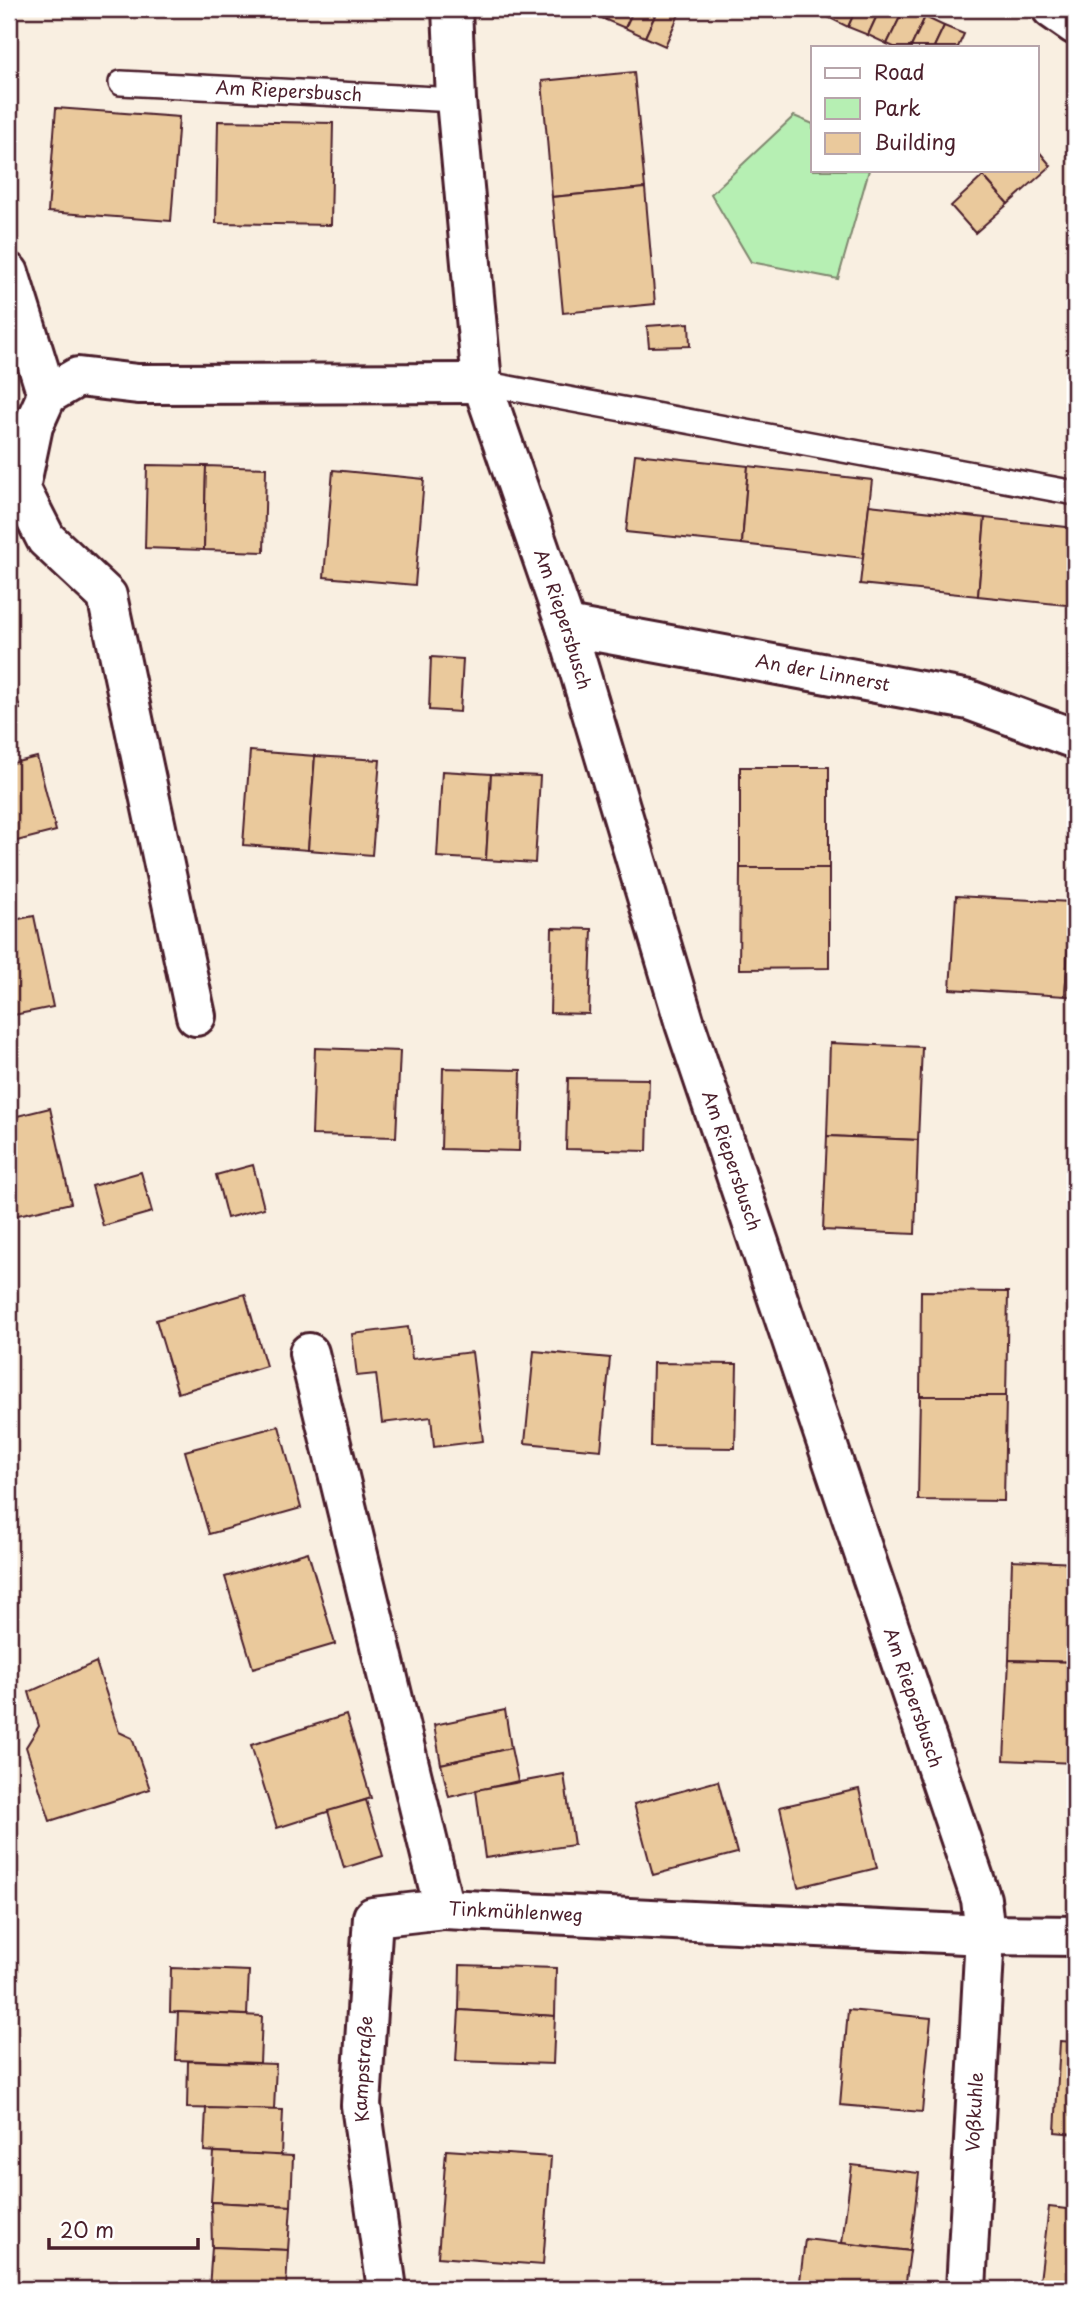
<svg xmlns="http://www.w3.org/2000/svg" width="1084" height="2298" font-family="'Playpen Sans',sans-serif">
	<rect width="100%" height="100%" fill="#f9efe1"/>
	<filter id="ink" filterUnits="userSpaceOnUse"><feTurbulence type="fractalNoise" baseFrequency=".0143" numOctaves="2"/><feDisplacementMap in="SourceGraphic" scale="14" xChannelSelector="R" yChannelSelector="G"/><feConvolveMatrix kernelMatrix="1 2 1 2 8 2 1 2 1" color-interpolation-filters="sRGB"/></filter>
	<g filter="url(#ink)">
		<path fill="#b6efb3" stroke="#80876f" stroke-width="2" d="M794 116 813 124V170H869L838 279 751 262 711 194Z"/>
		<g fill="#eac99c" stroke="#4a1f2b" stroke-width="2">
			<path d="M588 9H611L606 20 587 11Z"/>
			<path d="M611 9H634L625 28 606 20Z"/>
			<path d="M634 9H658L645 37 625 28Z"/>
			<path d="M658 9 681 10 665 46 645 37Z"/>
			<path d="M809 9H832L828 17Z"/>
			<path d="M832 9H856L848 27 828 17Z"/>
			<path d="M856 9H880L868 35 848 27Z"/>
			<path d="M880 9H904L887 44 868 35Z"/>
			<path d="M904 9 925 17 911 47H894L887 44Z"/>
			<path d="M925 17 944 26 934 47H911Z"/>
			<path d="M944 26 964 34 958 47H934Z"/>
			<path d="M634 72 645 188 552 197 542 81Z"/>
			<path d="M56 108 179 117 171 221 48 212Z"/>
			<path d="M218 121 333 123 331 225 216 223Z"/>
			<path d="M1037 149 1051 166 1008 204 978 170H1037Z"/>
			<path d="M983 176 1008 204 975 233 951 206Z"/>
			<path d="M645 188 655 304 563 313 552 197Z"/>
			<path d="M689 323 690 346 649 347 647 326Z"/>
			<path d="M635 454 748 466 742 544 626 532Z"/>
			<path d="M147 465 206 466 204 550 145 548Z"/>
			<path d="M206 466 266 468 264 552 204 550Z"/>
			<path d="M748 466 872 480 863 558 742 544Z"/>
			<path d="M333 470 424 479 415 585 324 577Z"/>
			<path d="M869 505 985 518 978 596 860 584Z"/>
			<path d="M985 518 1075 528V606L978 596Z"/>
			<path d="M431 657 463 659 460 712 429 710Z"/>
			<path d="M9 664 20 709 9 712Z"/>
			<path d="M250 751 315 756 308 850 243 845Z"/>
			<path d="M315 756 380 760 372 855 308 850Z"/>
			<path d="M37 757 56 831 9 843V764Z"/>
			<rect x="740" y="767" width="89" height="101"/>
			<path d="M442 771 491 774 486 860 437 857Z"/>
			<path d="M491 774 540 776 535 863 486 860Z"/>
			<path d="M740 868H829V968L739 969Z"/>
			<path d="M956 896 1071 902 1065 996 950 989Z"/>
			<path d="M1071 902H1075V996H1065Z"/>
			<path d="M34 916 53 1007 9 1016V921Z"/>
			<path d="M552 928 592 929 589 1014 550 1013Z"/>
			<path d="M830 1043 922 1047 918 1140 827 1136Z"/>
			<path d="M315 1048 400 1051 396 1137 312 1135Z"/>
			<path d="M443 1068 521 1070 519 1151 441 1149Z"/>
			<path d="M568 1078 649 1079 647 1151 566 1149Z"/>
			<path d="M50 1108 71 1203 9 1217V1118Z"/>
			<path d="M827 1136 918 1140 915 1234 823 1230Z"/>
			<path d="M253 1165 264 1208 227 1218 216 1175Z"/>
			<path d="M141 1172 152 1212 103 1226 92 1186Z"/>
			<path d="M921 1291 1008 1292 1006 1396H920Z"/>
			<path d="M245 1294 266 1366 178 1393 156 1320Z"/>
			<path d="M408 1327 412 1359 472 1352 483 1441 434 1447 431 1417 382 1423 376 1374 357 1376 352 1334Z"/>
			<path d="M534 1351 610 1358 601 1450 525 1443Z"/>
			<path d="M653 1363 737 1364 735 1448 651 1447Z"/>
			<path d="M920 1396H1006L1004 1501 918 1500Z"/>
			<path d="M279 1426 301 1508 209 1534 185 1451Z"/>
			<path d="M308 1552 335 1644 253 1668 225 1577Z"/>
			<path d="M1012 1560 1075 1563V1662L1009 1660Z"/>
			<path d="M1009 1660 1075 1662V1763L1004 1760Z"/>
			<path d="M96 1662 119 1732 132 1738 150 1789 50 1821 26 1747 39 1726 29 1692Z"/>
			<path d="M505 1710 511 1748 441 1764 434 1725Z"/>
			<path d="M346 1715 371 1798 277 1828 251 1745Z"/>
			<path d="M511 1748 518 1781 449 1797 441 1764Z"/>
			<path d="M564 1774 574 1845 485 1858 476 1790Z"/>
			<path d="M718 1781 737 1853 653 1875 634 1804Z"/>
			<path d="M859 1789 877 1868 798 1887 780 1807Z"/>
			<path d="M366 1800 383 1856 344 1868 328 1811Z"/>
			<path d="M460 1965 556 1968 555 2016 459 2010Z"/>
			<path d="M171 1968 249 1971 247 2015 170 2012Z"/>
			<path d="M459 2010 555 2016 553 2064 456 2061Z"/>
			<path d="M848 2010 931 2018 922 2112 840 2105Z"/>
			<path d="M178 2012 262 2016 260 2063 176 2060Z"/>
			<path d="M1060 2041 1075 2042V2134L1055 2132Z"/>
			<path d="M188 2061 276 2064 274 2110 187 2108Z"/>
			<path d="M206 2108 283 2110 281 2156 204 2151Z"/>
			<path d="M446 2150 551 2157 543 2265 438 2257Z"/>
			<path d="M214 2152 293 2156 291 2206 211 2202Z"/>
			<path d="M852 2165 919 2173 910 2251 842 2243Z"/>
			<path d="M211 2202 291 2206 288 2250 212 2247Z"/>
			<path d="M1049 2207 1075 2210V2289H1039Z"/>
			<path d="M805 2239 910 2251 905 2289H799Z"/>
			<path d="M212 2247 288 2250 286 2289H209Z"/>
		</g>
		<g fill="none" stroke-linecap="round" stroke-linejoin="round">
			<defs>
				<g id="service">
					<path id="s1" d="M121 83 456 100"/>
					<path d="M482 383 1075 493"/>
				</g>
				<g id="minor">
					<path id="s2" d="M452 9 456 100 482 383 566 626 685 1024 981 1899 985 1935 966 2289"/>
					<path d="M9 273 47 395"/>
					<path id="s3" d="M566 626 969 700 1075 739"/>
					<path d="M196 1016 107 596 46 539 20 488 33 426 47 395 78 377 138 384 482 383"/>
					<path id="s4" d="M309 1353 444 1909 985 1935 1075 1936"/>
					<path id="s5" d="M387 2289 361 2105 373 1917 444 1909"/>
				</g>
				<path id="secondary" d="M1052 9 1075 25"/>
			</defs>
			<use href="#service" stroke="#4a1f2b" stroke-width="28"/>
			<use href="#minor" stroke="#4a1f2b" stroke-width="44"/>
			<use href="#secondary" stroke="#4a1f2b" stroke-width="44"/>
			<use href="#service" stroke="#fff" stroke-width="23"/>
			<use href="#minor" stroke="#fff" stroke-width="38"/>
			<use href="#secondary" stroke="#fff" stroke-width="38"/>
		</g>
	</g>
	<g text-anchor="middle" stroke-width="5" stroke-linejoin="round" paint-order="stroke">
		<g font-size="18" fill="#4a1f2b" stroke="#fff">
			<text dy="6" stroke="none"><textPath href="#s1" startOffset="168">Am Riepersbusch</textPath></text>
			<text dy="6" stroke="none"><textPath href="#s2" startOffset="625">Am Riepersbusch</textPath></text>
			<text dy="6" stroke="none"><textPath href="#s3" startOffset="261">An der Linnerst</textPath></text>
			<text dy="6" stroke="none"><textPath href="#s2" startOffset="1192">Am Riepersbusch</textPath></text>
			<text dy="6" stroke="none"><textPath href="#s2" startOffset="1759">Am Riepersbusch</textPath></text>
			<text dy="6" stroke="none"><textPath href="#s4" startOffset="644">Tinkmühlenweg</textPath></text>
			<text dy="6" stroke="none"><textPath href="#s5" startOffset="222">Kampstraße</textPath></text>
			<text transform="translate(975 2112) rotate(-87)" y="6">Voßkuhle</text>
		</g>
	</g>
	<rect width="1084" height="2298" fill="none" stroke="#fff" stroke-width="35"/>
	<rect x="18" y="18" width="1049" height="2263" fill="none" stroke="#4a1f2b" stroke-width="2.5" filter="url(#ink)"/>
	<rect x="811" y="46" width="228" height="126" fill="#ffffff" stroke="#b7a5aa" stroke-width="2"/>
	<rect x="825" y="68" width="35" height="10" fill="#ffffff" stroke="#b7a5aa" stroke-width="2"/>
	<text x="874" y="80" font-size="21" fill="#4a1f2b">Road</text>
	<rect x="825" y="98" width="35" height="21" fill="#b6efb3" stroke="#b7a5aa" stroke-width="2"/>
	<text x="874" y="116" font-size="21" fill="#4a1f2b">Park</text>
	<rect x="825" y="133" width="35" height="21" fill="#eac99c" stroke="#b7a5aa" stroke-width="2"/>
	<text x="874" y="150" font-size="21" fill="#4a1f2b">Building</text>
	<path d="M49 2238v10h149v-10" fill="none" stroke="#4a1f2b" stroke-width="3.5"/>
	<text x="60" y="2238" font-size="21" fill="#4a1f2b" stroke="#ffffff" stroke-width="5" paint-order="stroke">20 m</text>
</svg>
